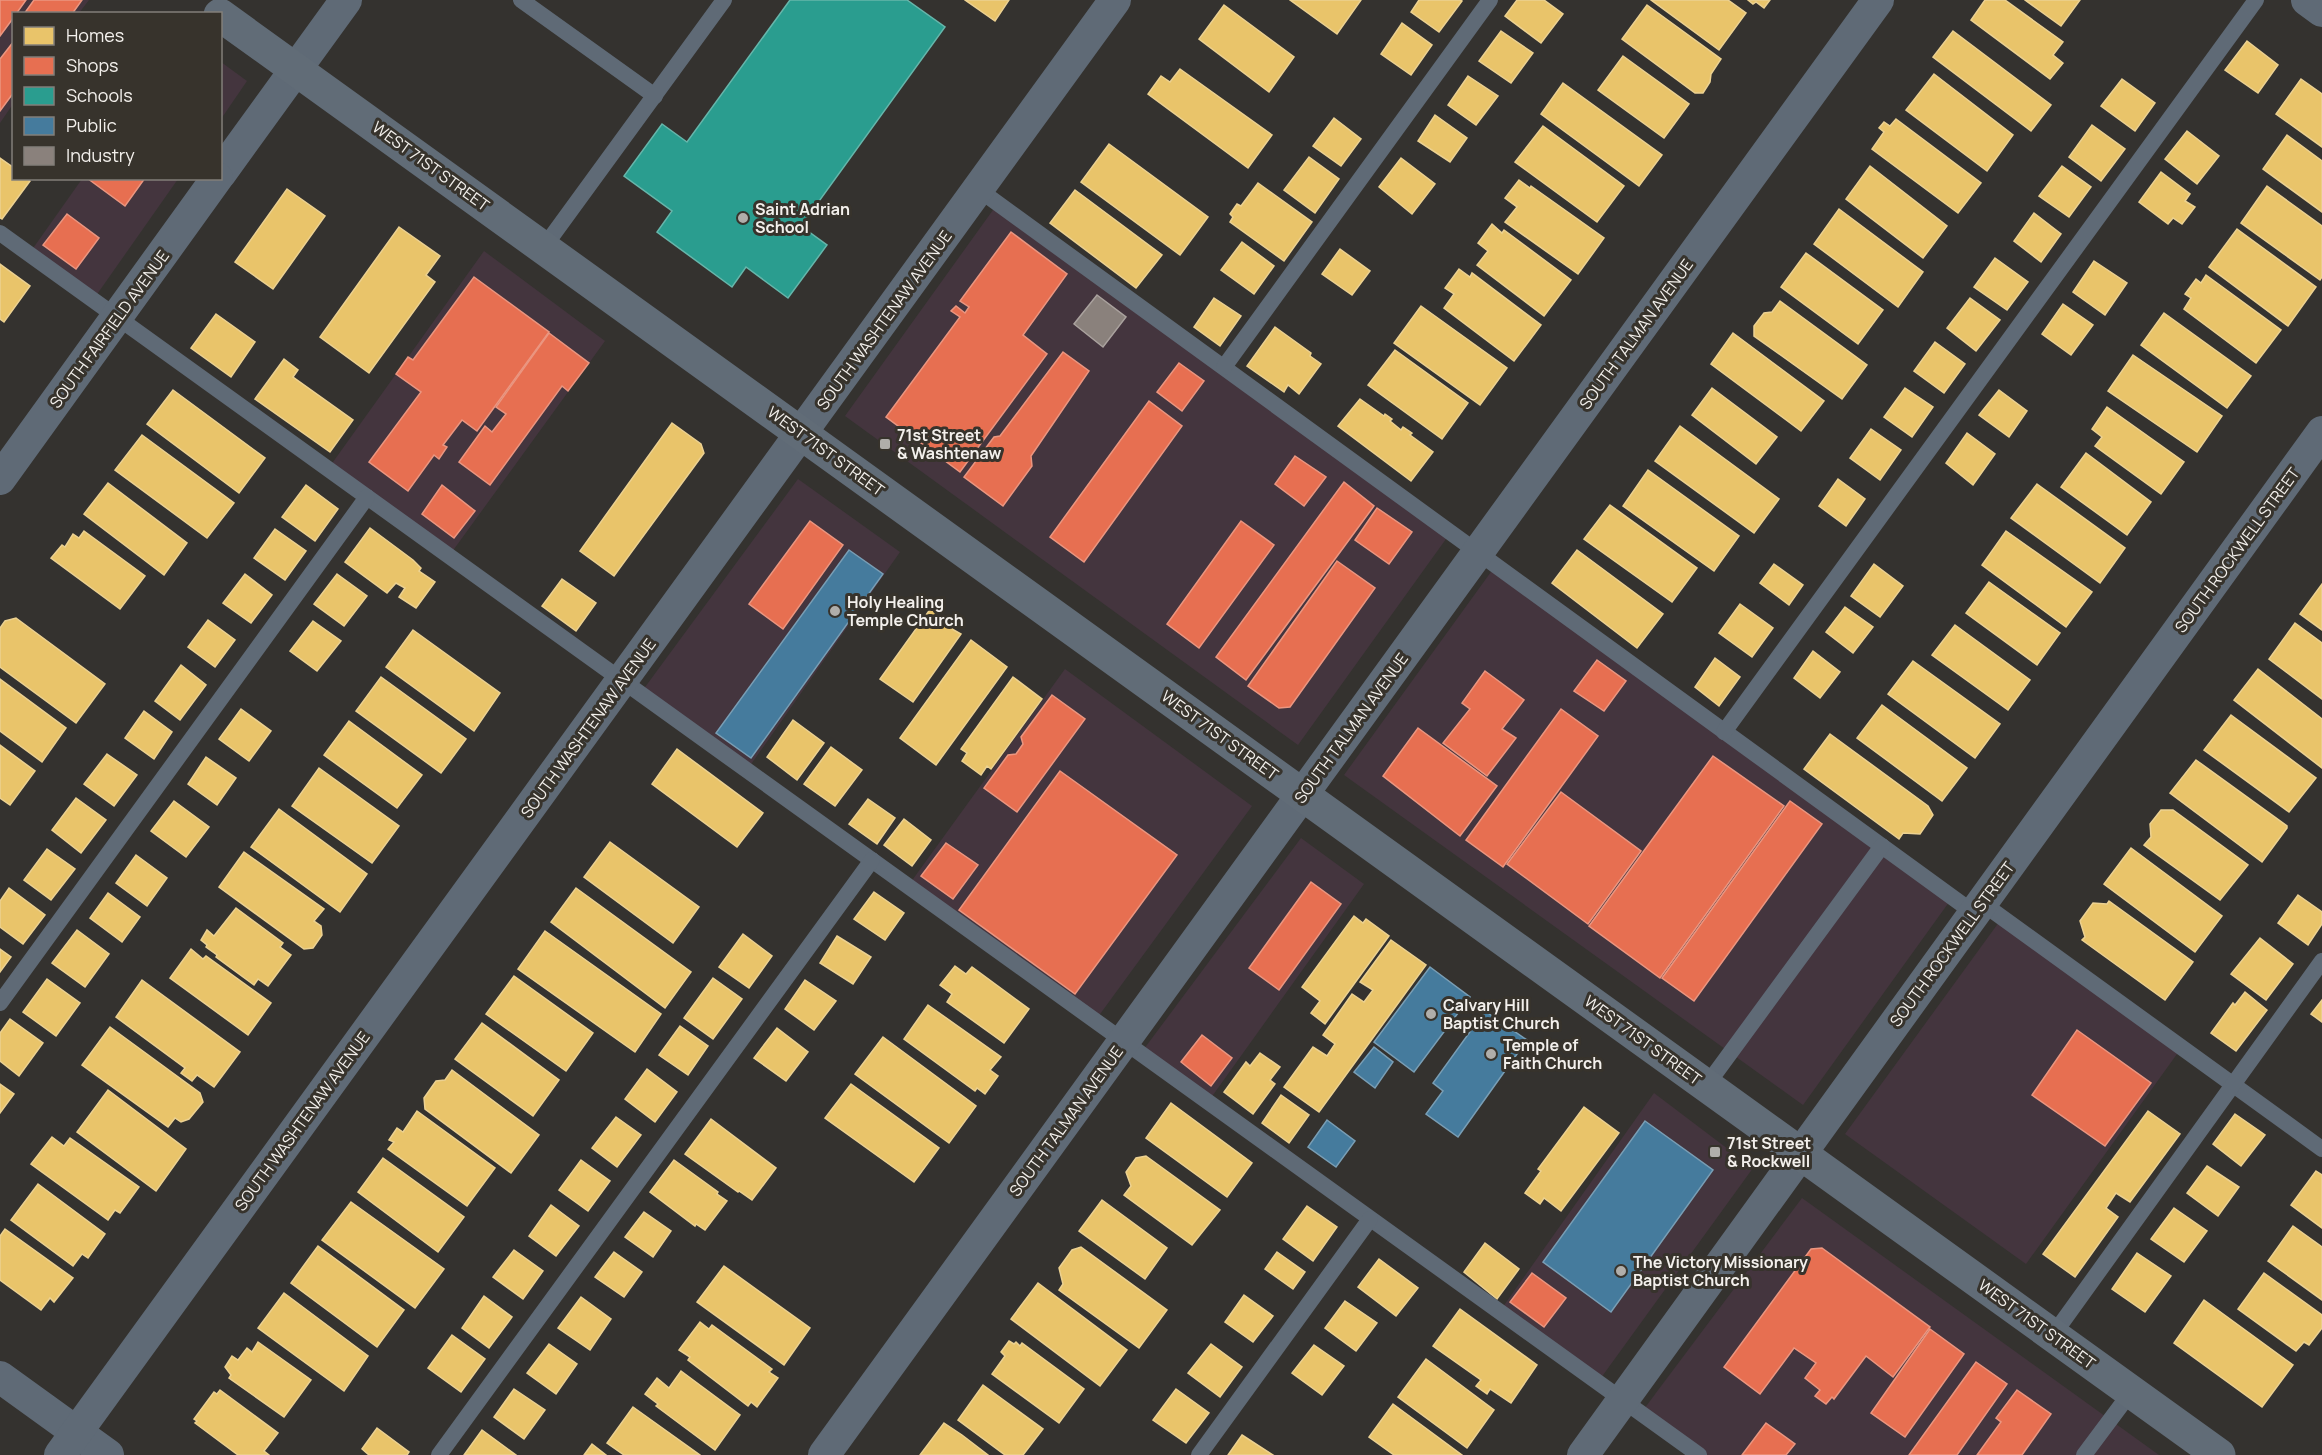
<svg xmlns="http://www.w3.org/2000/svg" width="2322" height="1455" font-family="Manrope,sans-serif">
	<rect width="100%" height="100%" fill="#34322f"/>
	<g fill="#44353e">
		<path d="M0 0H89L79 13 14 14 13 104 0 123Z"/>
		<path d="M221 62 247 81 221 119Z"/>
		<path d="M82 179H178L93 300 29 254Z"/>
		<path d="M998 203 1451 532 1298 745 845 416Z"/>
		<path d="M484 251 605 341 449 556 328 469Z"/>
		<path d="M798 479 900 552 747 770 640 694Z"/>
		<path d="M1496 565 1952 898 1803 1105 1344 775Z"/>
		<path d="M1065 669 1252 806 1095 1021 908 886Z"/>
		<path d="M1301 838 1364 884 1208 1102 1141 1053Z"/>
		<path d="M2002 918 2182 1047 2026 1264 1845 1134Z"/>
		<path d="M1654 1093 1753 1168 1598 1382 1500 1311Z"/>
		<path d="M1802 1198 2159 1455H1699L1641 1413Z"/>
	</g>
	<g fill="#e9c46a" stroke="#ecd191" stroke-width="1.5">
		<path d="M965 0H1009L995 21Z"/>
		<path d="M1290 0H1361L1337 34Z"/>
		<path d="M1419 0H1460L1462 1 1439 32 1411 12Z"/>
		<path d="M1517 0H1544L1563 14 1541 43 1505 16Z"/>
		<path d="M1651 0H1728L1746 13 1719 50Z"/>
		<path d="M1748 0H1770L1764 8 1756 2 1753 4Z"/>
		<path d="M1985 0H2005L2063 42 2053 55 2063 63 2050 79 1971 20Z"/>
		<path d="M2025 0H2080L2061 26Z"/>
		<path d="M1224 5 1294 57 1269 92 1199 39Z"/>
		<path d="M1647 5 1721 59 1711 74 1710 82 1703 93H1695L1622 39Z"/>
		<path d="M1402 23 1432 45 1411 75 1381 54Z"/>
		<path d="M1501 31 1533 53 1511 83 1479 61Z"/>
		<path d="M1953 31 2051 105 2031 131 1933 57Z"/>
		<path d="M2247 41 2278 65 2258 93 2225 70Z"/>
		<path d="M1623 56 1689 104 1664 138 1598 90Z"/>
		<path d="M1180 69 1272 135 1248 168 1148 94 1161 76 1170 82Z"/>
		<path d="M1934 74 2013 135 1987 171 1906 110Z"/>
		<path d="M1468 76 1498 96 1476 125 1448 105Z"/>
		<path d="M2122 79 2155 103 2135 131 2101 106Z"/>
		<path d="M2301 79 2322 94V147L2276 114Z"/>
		<path d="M1563 83 1662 155 1639 186 1541 114Z"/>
		<path d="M1435 115 1467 138 1450 162 1418 141Z"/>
		<path d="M1334 118 1361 139 1341 166 1313 146Z"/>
		<path d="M1896 119 1981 183 1958 213 1872 149 1884 132 1879 128 1884 122 1890 126Z"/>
		<path d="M2092 125 2125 149 2101 181 2069 157Z"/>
		<path d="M1543 126 1624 186 1597 222 1515 162Z"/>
		<path d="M2187 131 2219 156 2197 184 2165 159Z"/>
		<path d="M2287 135 2322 161V212L2263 169Z"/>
		<path d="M1109 144 1208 217 1180 255 1081 182Z"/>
		<path d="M1309 157 1339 179 1315 213 1284 190Z"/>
		<path d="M0 158 14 168V178H27L30 181 2 219 0 218Z"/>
		<path d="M1401 158 1435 184 1412 214 1379 187Z"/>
		<path d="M1870 166 1947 226 1923 258 1846 199Z"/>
		<path d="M2062 166 2091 187 2069 217 2039 196Z"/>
		<path d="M2161 172 2190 194 2185 201 2195 207 2182 224 2173 218 2168 224 2139 202Z"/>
		<path d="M1519 180 1530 188 1531 186 1604 238 1578 274 1505 222 1517 207 1505 198Z"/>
		<path d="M1258 183 1312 222 1284 261 1230 222 1233 217 1230 214 1237 204 1241 206Z"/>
		<path d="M2267 186 2322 226V277L2320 280 2241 223Z"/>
		<path d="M287 189 325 216 273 289 235 262Z"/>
		<path d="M1075 190 1162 255 1136 288 1050 223Z"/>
		<path d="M1839 209 1923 272 1898 307 1814 244Z"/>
		<path d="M2034 213 2061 234 2041 262 2014 241Z"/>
		<path d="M1492 224 1502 233 1504 230 1571 280 1544 316 1477 265 1488 251 1478 243Z"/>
		<path d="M399 227 440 256 426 275 435 282 369 373 320 337Z"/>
		<path d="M2237 229 2316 287 2288 326 2209 267Z"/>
		<path d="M1242 242 1274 266 1254 294 1221 270Z"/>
		<path d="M1340 249 1370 271 1352 295 1322 274Z"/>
		<path d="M1806 253 1883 310 1858 344 1781 287Z"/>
		<path d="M1995 258 2028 282 2007 310 1974 287Z"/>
		<path d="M2094 261 2127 283 2105 315 2073 292Z"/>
		<path d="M0 264 30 286 4 322 0 319Z"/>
		<path d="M1459 269 1470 277 1472 273 1541 325 1514 361 1444 308 1454 294 1445 288Z"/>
		<path d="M2206 275 2281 330 2256 363 2184 309 2191 298 2185 294 2196 279 2201 283Z"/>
		<path d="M1214 298 1241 316 1220 346 1194 327Z"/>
		<path d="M1970 298 2000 320 1976 351 1947 328Z"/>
		<path d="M1780 301 1867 365 1842 399 1754 336V326L1764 313 1772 312Z"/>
		<path d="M2063 304 2093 325 2071 355 2042 334Z"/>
		<path d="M1421 306 1507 368 1480 405 1394 343Z"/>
		<path d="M2164 313 2251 376 2227 408 2141 345Z"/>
		<path d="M216 314 255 342 231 377 191 348Z"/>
		<path d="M1275 327 1311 353 1310 356 1321 364 1299 394 1288 385 1284 392 1247 366Z"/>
		<path d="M1733 333 1824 401 1801 431 1711 364Z"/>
		<path d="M1935 342 1965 364 1944 393 1914 371Z"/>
		<path d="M1395 350 1468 403 1442 439 1368 385Z"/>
		<path d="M2133 355 2222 416 2197 452 2108 391Z"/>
		<path d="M284 359 298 370 293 377 353 420 330 452 255 399Z"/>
		<path d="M1712 388 1777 437 1756 464 1692 415Z"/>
		<path d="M1905 388 1933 407 1912 437 1884 417Z"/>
		<path d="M173 390 265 458 239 493 147 424Z"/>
		<path d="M1999 390 2027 411 2009 437 1979 415Z"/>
		<path d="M1360 399 1384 416 1385 414 1392 419 1390 421 1401 430 1403 427 1412 433 1410 435 1433 452 1411 481 1338 426Z"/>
		<path d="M2107 407 2184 462 2161 494 2095 446 2102 437 2092 429Z"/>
		<path d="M672 423 701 444 704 453 614 576 580 551Z"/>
		<path d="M1680 426 1779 499 1754 533 1655 461Z"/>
		<path d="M1871 429 1901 450 1880 480 1850 458Z"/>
		<path d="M1967 433 1995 454 1973 485 1946 463Z"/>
		<path d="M142 435 234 503 207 538 115 470Z"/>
		<path d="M2086 453 2151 502 2127 535 2061 487Z"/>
		<path d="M1648 470 1739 536 1714 571 1623 506Z"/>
		<path d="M1838 479 1865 499 1846 526 1819 506Z"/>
		<path d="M108 483 187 543 164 575 84 514Z"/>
		<path d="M2037 484 2125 548 2100 583 2011 518Z"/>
		<path d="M306 485 338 509 315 541 282 517Z"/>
		<path d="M1610 505 1697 568 1672 602 1584 539Z"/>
		<path d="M370 528 413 560 421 568 419 571 435 582 416 608 399 597 405 588 396 583 387 593 345 562Z"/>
		<path d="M275 529 306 551 285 580 254 558Z"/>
		<path d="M84 531 145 576 120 609 51 558 62 545 65 547 73 534 79 538Z"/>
		<path d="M2006 531 2092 592 2066 627 1982 565Z"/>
		<path d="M1577 550 1663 614 1637 648 1552 583Z"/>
		<path d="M1774 564 1803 585 1789 605 1760 583Z"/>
		<path d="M1874 564 1903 586 1880 617 1851 596Z"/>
		<path d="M245 574 272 595 251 623 223 603Z"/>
		<path d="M337 574 367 596 344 626 314 604Z"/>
		<path d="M562 579 596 603 576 631 542 606Z"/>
		<path d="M1989 582 2060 633 2037 665 1966 613Z"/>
		<path d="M2322 584V630L2300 614Z"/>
		<path d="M1740 604 1773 628 1752 657 1719 633Z"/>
		<path d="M1845 607 1873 627 1853 653 1826 632Z"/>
		<path d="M931 608 955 625 952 629 961 634 913 702 880 679Z"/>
		<path d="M16 618 105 684 76 723 0 667V628L5 621Z"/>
		<path d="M208 620 235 640 215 667 188 647Z"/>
		<path d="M313 621 341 641 317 671 290 651Z"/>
		<path d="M2295 623 2322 643V699L2269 659Z"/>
		<path d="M1955 625 2030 680 2008 710 1932 655Z"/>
		<path d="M413 630 500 693 474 731 386 667Z"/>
		<path d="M971 640 1007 667 936 765 900 738Z"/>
		<path d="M1813 651 1840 672 1820 698 1794 678Z"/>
		<path d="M1715 658 1740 677 1719 706 1695 687Z"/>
		<path d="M1913 661 2000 724 1975 758 1888 694Z"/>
		<path d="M181 665 206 685 180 720 155 701Z"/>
		<path d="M2258 669 2322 719V768L2234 700Z"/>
		<path d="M381 677 466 739 441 773 356 711Z"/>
		<path d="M1013 677 1042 699 991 769 987 766 981 775 962 761 967 753 961 749Z"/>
		<path d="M0 679 66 728 42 762 0 731Z"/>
		<path d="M1882 705 1967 768 1942 801 1857 738Z"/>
		<path d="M241 709 271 731 249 761 219 739Z"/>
		<path d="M144 711 172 732 154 759 125 738Z"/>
		<path d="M2231 715 2316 778 2289 812 2204 750Z"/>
		<path d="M793 720 824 743 797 780 767 757Z"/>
		<path d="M349 721 422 775 397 808 324 755Z"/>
		<path d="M1830 734 1928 806 1933 815 1920 834 1903 833 1899 839 1804 769Z"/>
		<path d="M0 745 35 771 10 805 0 798Z"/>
		<path d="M831 747 862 770 835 806 804 784Z"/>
		<path d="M677 749 763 813 737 847 652 784Z"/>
		<path d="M107 754 137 775 114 806 84 784Z"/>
		<path d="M206 757 236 778 217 805 188 784Z"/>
		<path d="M2196 760 2287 826V828L2262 862 2170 793Z"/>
		<path d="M319 768 399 826 372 863 292 806Z"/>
		<path d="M76 798 106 820 81 853 52 830Z"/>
		<path d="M868 799 895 818 877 844 849 824Z"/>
		<path d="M174 801 209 827 186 857 151 831Z"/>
		<path d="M279 809 367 874 340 912 251 847Z"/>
		<path d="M2161 810H2173L2248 865 2220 900 2144 845 2151 837 2150 824Z"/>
		<path d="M904 819 931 840 912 866 884 845Z"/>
		<path d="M610 842 699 907 673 943 584 877Z"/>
		<path d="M2131 848 2222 916 2195 952 2104 884Z"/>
		<path d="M47 849 75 869 51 900 24 880Z"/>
		<path d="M244 852 324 909 314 921 321 926 322 935 313 948 304 949 219 887Z"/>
		<path d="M136 855 167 878 147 906 116 883Z"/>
		<path d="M9 888 45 915 23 944 0 927V901Z"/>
		<path d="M576 888 691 972 665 1008 551 922Z"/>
		<path d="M874 892 904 913 885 940 854 919Z"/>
		<path d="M108 893 140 917 122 942 90 918Z"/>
		<path d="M2298 895 2322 912V924L2308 945 2278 923Z"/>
		<path d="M2109 901 2193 962 2165 1000 2082 940 2085 937 2080 921 2093 903 2107 904Z"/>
		<path d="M236 908 283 943 280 947 291 955 268 986 258 979 254 985 216 957 217 955 206 947 207 945 201 940 207 930 214 936Z"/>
		<path d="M1354 916 1363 923 1366 919 1389 936 1325 1024 1311 1013 1320 1001 1302 987Z"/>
		<path d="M77 930 109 954 85 987 52 963Z"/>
		<path d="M545 931 661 1014 635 1052 518 969Z"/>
		<path d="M743 934 772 956 749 988 719 967Z"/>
		<path d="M837 936 871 957 853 984 820 963Z"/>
		<path d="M2260 938 2293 964 2266 1000 2231 974Z"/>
		<path d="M1391 940 1426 965 1319 1112 1284 1087 1313 1047 1327 1056 1335 1044 1323 1035 1352 994 1364 1002 1373 990 1360 982Z"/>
		<path d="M0 949 11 957 0 972Z"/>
		<path d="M191 949 203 959 206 956 271 1003 248 1035 170 978Z"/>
		<path d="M955 966 966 974 972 967 1029 1009 1004 1043 947 1002 952 994 940 985Z"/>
		<path d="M514 976 593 1033 566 1071 486 1014Z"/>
		<path d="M713 978 742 999 713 1039 684 1018Z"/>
		<path d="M47 979 80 1003 56 1036 23 1012Z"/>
		<path d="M142 980 240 1052 214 1087 197 1075 192 1081 181 1073 185 1068 116 1017Z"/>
		<path d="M805 980 836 1001 814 1030 785 1009Z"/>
		<path d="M2245 992 2267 1010 2236 1051 2211 1033 2233 1003 2235 1005Z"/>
		<path d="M2322 1000V1022L2311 1014Z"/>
		<path d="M928 1005 1001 1057 990 1070 998 1076 985 1094 977 1088 975 1091 904 1039Z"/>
		<path d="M10 1019 43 1043 19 1076 0 1061V1033Z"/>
		<path d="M482 1023 559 1080 533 1116 455 1059Z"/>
		<path d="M680 1026 708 1046 688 1075 659 1055Z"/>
		<path d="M110 1027 200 1093 203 1102 189 1119 181 1122 175 1118 168 1127 82 1065Z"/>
		<path d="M777 1028 808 1052 786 1081 754 1058Z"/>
		<path d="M883 1037 976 1106 949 1143 855 1074Z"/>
		<path d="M1260 1053 1280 1067 1270 1080 1275 1084 1253 1114 1224 1092 1246 1062 1250 1066Z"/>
		<path d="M647 1069 677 1092 655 1122 625 1099Z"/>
		<path d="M452 1070 539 1135 511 1173 425 1109 424 1098 436 1081 445 1080Z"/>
		<path d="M0 1084 14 1094 0 1113Z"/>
		<path d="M851 1084 939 1148 914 1182 825 1118Z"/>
		<path d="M108 1090 186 1149 156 1191 77 1132Z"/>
		<path d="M1281 1095 1309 1115 1289 1143 1262 1123Z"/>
		<path d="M1171 1103 1252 1163 1227 1197 1146 1138Z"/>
		<path d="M1584 1107 1619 1133 1561 1211 1544 1198 1540 1204 1525 1193 1541 1171 1538 1169Z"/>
		<path d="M417 1111 495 1168 467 1206 388 1149 394 1142 389 1140 397 1128 403 1132Z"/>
		<path d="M2148 1111 2180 1134 2130 1202 2116 1193 2106 1208 2118 1217 2075 1277 2043 1254Z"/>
		<path d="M2235 1114 2265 1135 2241 1166 2213 1144Z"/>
		<path d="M616 1117 641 1135 617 1167 592 1148Z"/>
		<path d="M711 1119 776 1168 752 1200 739 1191 738 1192 685 1154Z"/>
		<path d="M52 1137 64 1146 70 1138 139 1187 120 1213 115 1210 108 1220 31 1164Z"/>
		<path d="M1146 1156 1220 1210 1192 1245 1124 1195 1131 1186 1126 1172 1136 1158Z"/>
		<path d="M383 1158 464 1217 438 1252 358 1192Z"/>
		<path d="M581 1160 610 1181 588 1211 559 1190Z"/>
		<path d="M674 1160 718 1192 717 1194 727 1201 705 1230 696 1224 695 1226 650 1192Z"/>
		<path d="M2207 1166 2239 1187 2218 1216 2187 1193Z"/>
		<path d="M2316 1171 2322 1175V1228L2291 1205Z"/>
		<path d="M38 1184 105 1234 88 1258 82 1254 73 1266 11 1220Z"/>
		<path d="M1102 1200 1167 1248 1145 1279 1079 1231Z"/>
		<path d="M351 1202 444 1269 415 1308 322 1240Z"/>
		<path d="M551 1205 579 1226 556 1256 529 1236Z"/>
		<path d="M1307 1206 1337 1227 1313 1261 1283 1239Z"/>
		<path d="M2174 1208 2207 1231 2184 1262 2151 1239Z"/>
		<path d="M644 1212 671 1231 653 1257 625 1237Z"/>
		<path d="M2293 1226 2322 1247V1300L2268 1261Z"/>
		<path d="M5 1229 73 1278 54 1302 50 1298 41 1310 0 1280V1236Z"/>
		<path d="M1485 1243 1519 1269 1497 1299 1464 1272Z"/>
		<path d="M318 1246 404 1310 377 1347 291 1283Z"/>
		<path d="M1081 1247 1167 1310 1139 1348 1059 1290 1063 1284 1059 1268 1072 1250Z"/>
		<path d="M514 1250 543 1271 523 1299 493 1277Z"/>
		<path d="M614 1252 642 1272 624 1297 595 1277Z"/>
		<path d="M1277 1252 1305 1272 1293 1289 1265 1269Z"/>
		<path d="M2137 1253 2171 1276 2145 1312 2112 1289Z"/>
		<path d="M1379 1259 1418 1288 1396 1316 1358 1287Z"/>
		<path d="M724 1266 810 1328 784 1365 697 1302Z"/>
		<path d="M2264 1273 2322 1315V1328L2309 1345 2304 1342 2296 1351 2238 1309Z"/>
		<path d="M1038 1283 1127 1350 1100 1386 1011 1319Z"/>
		<path d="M284 1293 368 1356 344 1391 258 1328Z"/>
		<path d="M1244 1295 1273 1316 1253 1342 1225 1322Z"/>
		<path d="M484 1296 512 1317 489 1348 462 1328Z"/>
		<path d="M581 1297 611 1319 590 1350 558 1328Z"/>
		<path d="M2204 1300 2293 1365 2262 1407 2174 1343Z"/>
		<path d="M1345 1301 1377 1323 1356 1351 1325 1328Z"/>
		<path d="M1460 1309 1537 1365 1511 1403 1490 1389 1487 1394 1476 1386 1481 1380 1433 1346Z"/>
		<path d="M700 1322 709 1329 712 1325 772 1369 769 1372 778 1378 757 1407 751 1402 748 1406 688 1360 690 1357 679 1350Z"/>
		<path d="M452 1335 485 1359 461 1392 428 1368Z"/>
		<path d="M1009 1341 1014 1344 1016 1342 1020 1346 1022 1343 1084 1389 1059 1423 992 1374 1005 1356 1001 1352Z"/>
		<path d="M258 1342 311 1380 284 1417 229 1378 231 1375 225 1367 232 1356 238 1360 247 1348 252 1352Z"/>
		<path d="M549 1344 577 1364 556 1394 527 1373Z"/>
		<path d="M1211 1344 1242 1367 1220 1397 1188 1373Z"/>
		<path d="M1314 1345 1344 1366 1322 1395 1292 1373Z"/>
		<path d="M1426 1359 1494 1410 1467 1448 1398 1397Z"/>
		<path d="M681 1371 740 1415 715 1450 656 1406 658 1404 645 1394 657 1378 669 1388Z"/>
		<path d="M983 1385 1043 1429 1023 1455H1005L958 1420Z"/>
		<path d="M514 1389 545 1410 524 1439 494 1417Z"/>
		<path d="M1176 1389 1209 1413 1186 1443 1153 1420Z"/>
		<path d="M220 1390 278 1433 264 1451 269 1455H238L195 1423 197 1421 194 1419 214 1392 217 1394Z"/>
		<path d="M1393 1404 1462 1455H1394L1369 1437Z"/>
		<path d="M633 1407 700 1455H624L607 1443Z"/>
		<path d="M944 1423 962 1435 988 1455H920Z"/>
		<path d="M377 1428 409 1452 407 1455H369L362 1449Z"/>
		<path d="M482 1430 516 1455H464Z"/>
		<path d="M1242 1435 1273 1455H1228Z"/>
		<path d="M592 1444 606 1455H584Z"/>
	</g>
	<g fill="#e76f51" stroke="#eb9680" stroke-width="1.5">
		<path d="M0 0H26L16 14H14V17L0 36Z"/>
		<path d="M34 0H82L72 14H24Z"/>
		<path d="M14 41V92L0 111V59Z"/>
		<path d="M87 178H145L125 206Z"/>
		<path d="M67 214 99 238 76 269 43 245Z"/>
		<path d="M1011 232 1067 274 1023 335 1047 354 960 472 886 417 960 317 951 311 956 306 965 313 969 307 960 301Z"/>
		<path d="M474 277 549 332 477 431 462 420 443 445 447 447 439 459 434 455 408 491 369 462 421 392 396 374 408 357 413 360Z"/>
		<path d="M549 333 589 363 568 391 562 386 490 485 459 462 485 426 492 432 506 414 496 407Z"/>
		<path d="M1063 352 1089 371 1031 456 1032 466 1003 506 964 477 994 437 1000 436Z"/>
		<path d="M1179 363 1204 381 1182 411 1157 392Z"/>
		<path d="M1149 401 1182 426 1084 562 1050 537Z"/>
		<path d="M1295 456 1326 477 1304 506 1275 484Z"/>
		<path d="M1344 482 1374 506 1246 680 1216 657Z"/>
		<path d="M442 485 475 511 454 538 422 514Z"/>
		<path d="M1377 508 1412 532 1389 564 1355 540Z"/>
		<path d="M810 521 843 545 783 629 749 604Z"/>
		<path d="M1241 521 1274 545 1199 648 1167 624Z"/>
		<path d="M1337 561 1375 588 1290 707 1279 708 1248 686Z"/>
		<path d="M1597 660 1626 681 1604 711 1574 691Z"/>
		<path d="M1485 671 1524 700 1502 729 1516 738 1487 776 1443 743 1470 709 1462 703Z"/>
		<path d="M1052 695 1085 719 1017 812 984 788 1008 755 1016 754 1023 744 1021 737Z"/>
		<path d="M1561 709 1598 736 1503 867 1466 840Z"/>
		<path d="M1418 728 1497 786 1460 836 1383 776Z"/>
		<path d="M1713 756 1784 806 1660 978 1589 926Z"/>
		<path d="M1060 771 1177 855 1075 994 959 910Z"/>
		<path d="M1561 792 1641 851 1588 924 1507 864Z"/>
		<path d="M1790 801 1822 824 1694 1001 1662 978Z"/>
		<path d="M946 843 978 865 953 899 921 876Z"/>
		<path d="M1311 882 1341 904 1279 990 1249 968Z"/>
		<path d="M2077 1030 2151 1083 2105 1146 2032 1095Z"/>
		<path d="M1202 1035 1232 1058 1211 1086 1181 1062Z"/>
		<path d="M1822 1248 1930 1327 1893 1377 1866 1356 1834 1399 1832 1397 1826 1404 1815 1396 1820 1390 1805 1378 1816 1363 1794 1348 1760 1394 1724 1367 1811 1249Z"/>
		<path d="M1532 1273 1566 1298 1544 1327 1510 1302Z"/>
		<path d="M1930 1329 1964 1354 1905 1437 1871 1413Z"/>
		<path d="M1976 1362 2007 1384 1957 1455H1909Z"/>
		<path d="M2017 1390 2051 1414 2022 1455H1977L2001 1422 1996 1418Z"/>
		<path d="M1766 1423 1795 1444 1786 1455H1742Z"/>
	</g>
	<path fill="#2a9d8f" stroke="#66b6ab" stroke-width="1.5" d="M790 0H907L945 27 801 226 827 245 788 298 746 267 732 287 657 232 672 211 624 176 662 124 687 142Z"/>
	<g fill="#457b9d" stroke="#799eb5" stroke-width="1.5">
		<path d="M849 550 883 574 751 758 716 733Z"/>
		<path d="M1430 967 1470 997 1414 1072 1374 1042Z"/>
		<path d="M1485 1011 1527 1040 1458 1137 1426 1114 1443 1091 1433 1083Z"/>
		<path d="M1374 1047 1393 1062 1375 1088 1354 1072Z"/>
		<path d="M1327 1120 1355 1141 1336 1167 1308 1147Z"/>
		<path d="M1645 1121 1713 1170 1611 1312 1543 1262Z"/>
	</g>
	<path fill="#8a817c" stroke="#aaa29e" stroke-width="1.5" d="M1097 295 1126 317 1103 347 1074 324Z"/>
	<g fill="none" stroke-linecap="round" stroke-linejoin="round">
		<g stroke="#5f6a76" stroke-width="16">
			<path d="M521 0 655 96"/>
			<path d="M978 189 1974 913"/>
			<path d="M0 233 1699 1455"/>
			<path d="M544 247 724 0"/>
			<path d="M1224 367 1490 0"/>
			<path d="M1724 732 2256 0"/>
			<path d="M1982 903 2322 1149"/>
			<path d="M0 1003 367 497"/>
			<path d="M1706 1086 1882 846"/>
			<path d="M2053 1335 2322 961"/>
			<path d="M439 1455 872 860"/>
			<path d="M1199 1455 1370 1219"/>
			<path d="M2084 1455 2131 1392"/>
		</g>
		<g stroke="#5f6a76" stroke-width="32">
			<path d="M2307 0 2322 11"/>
			<path d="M220 174 346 0"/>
			<path d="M0 479 217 178"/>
			<path d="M0 1377 108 1455"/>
			<path d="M60 1455 1115 0"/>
			<path d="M824 1455 1878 0"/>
			<path d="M1583 1455 2322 432"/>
		</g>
		<path stroke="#616c77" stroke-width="33" d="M220 15 2219 1455"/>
	</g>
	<g fill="#b0aeaa" stroke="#37332c" stroke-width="2">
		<circle cx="743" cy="218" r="6"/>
		<rect x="879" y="438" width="12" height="12" rx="3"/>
		<circle cx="835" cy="611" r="6"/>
		<circle cx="1431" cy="1014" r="6"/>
		<circle cx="1491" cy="1054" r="6"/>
		<rect x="1709" y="1146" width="12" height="12" rx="3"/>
		<circle cx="1621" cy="1271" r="6"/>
	</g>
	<g text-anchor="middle" stroke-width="6" stroke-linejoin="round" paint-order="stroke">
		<g font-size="16" fill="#f3f0ec" stroke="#37332c">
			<text transform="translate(431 166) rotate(36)" y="6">WEST 71ST STREET</text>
			<text transform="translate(884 320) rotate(-54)" y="6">SOUTH WASHTENAW AVENUE</text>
			<text transform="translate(109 329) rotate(-54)" y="6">SOUTH FAIRFIELD AVENUE</text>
			<text transform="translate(1636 334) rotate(-54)" y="6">SOUTH TALMAN AVENUE</text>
			<text transform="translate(826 451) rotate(36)" y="6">WEST 71ST STREET</text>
			<text transform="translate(2237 550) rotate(-54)" y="6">SOUTH ROCKWELL STREET</text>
			<text transform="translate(588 728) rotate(-54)" y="6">SOUTH WASHTENAW AVENUE</text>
			<text transform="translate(1351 728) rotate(-54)" y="6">SOUTH TALMAN AVENUE</text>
			<text transform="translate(1220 735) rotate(36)" y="6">WEST 71ST STREET</text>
			<text transform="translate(1952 944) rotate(-54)" y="6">SOUTH ROCKWELL STREET</text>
			<text transform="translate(1643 1040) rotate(36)" y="6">WEST 71ST STREET</text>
			<text transform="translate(302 1121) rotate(-54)" y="6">SOUTH WASHTENAW AVENUE</text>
			<text transform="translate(1066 1121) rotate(-54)" y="6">SOUTH TALMAN AVENUE</text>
			<text transform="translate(2037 1324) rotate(36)" y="6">WEST 71ST STREET</text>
		</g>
		<g font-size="16" font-weight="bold" fill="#f3f0ec" stroke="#37332c" text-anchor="start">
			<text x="755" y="215">Saint Adrian<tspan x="755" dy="18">School</tspan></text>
			<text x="897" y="441">71st Street<tspan x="897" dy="18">&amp; Washtenaw</tspan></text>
			<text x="847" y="608">Holy Healing<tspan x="847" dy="18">Temple Church</tspan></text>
			<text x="1443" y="1011">Calvary Hill<tspan x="1443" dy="18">Baptist Church</tspan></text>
			<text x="1503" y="1051">Temple of<tspan x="1503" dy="18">Faith Church</tspan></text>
			<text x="1727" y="1149">71st Street<tspan x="1727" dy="18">&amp; Rockwell</tspan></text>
			<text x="1633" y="1268">The Victory Missionary<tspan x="1633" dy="18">Baptist Church</tspan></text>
		</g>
	</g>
	<rect x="12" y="12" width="210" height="168" fill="#37332c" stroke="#827f79" stroke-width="1.5"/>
	<rect x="24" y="27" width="30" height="18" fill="#e9c46a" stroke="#827f79" stroke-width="1.5"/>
	<text x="66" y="42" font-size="18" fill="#f3f0ec">Homes</text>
	<rect x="24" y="57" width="30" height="18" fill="#e76f51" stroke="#827f79" stroke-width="1.5"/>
	<text x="66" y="72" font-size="18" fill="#f3f0ec">Shops</text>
	<rect x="24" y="87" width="30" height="18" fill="#2a9d8f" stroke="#827f79" stroke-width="1.5"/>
	<text x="66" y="102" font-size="18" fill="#f3f0ec">Schools</text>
	<rect x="24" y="117" width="30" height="18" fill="#457b9d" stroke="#827f79" stroke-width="1.5"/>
	<text x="66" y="132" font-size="18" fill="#f3f0ec">Public</text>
	<rect x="24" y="147" width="30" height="18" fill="#8a817c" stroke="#827f79" stroke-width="1.5"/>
	<text x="66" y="162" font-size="18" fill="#f3f0ec">Industry</text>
</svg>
